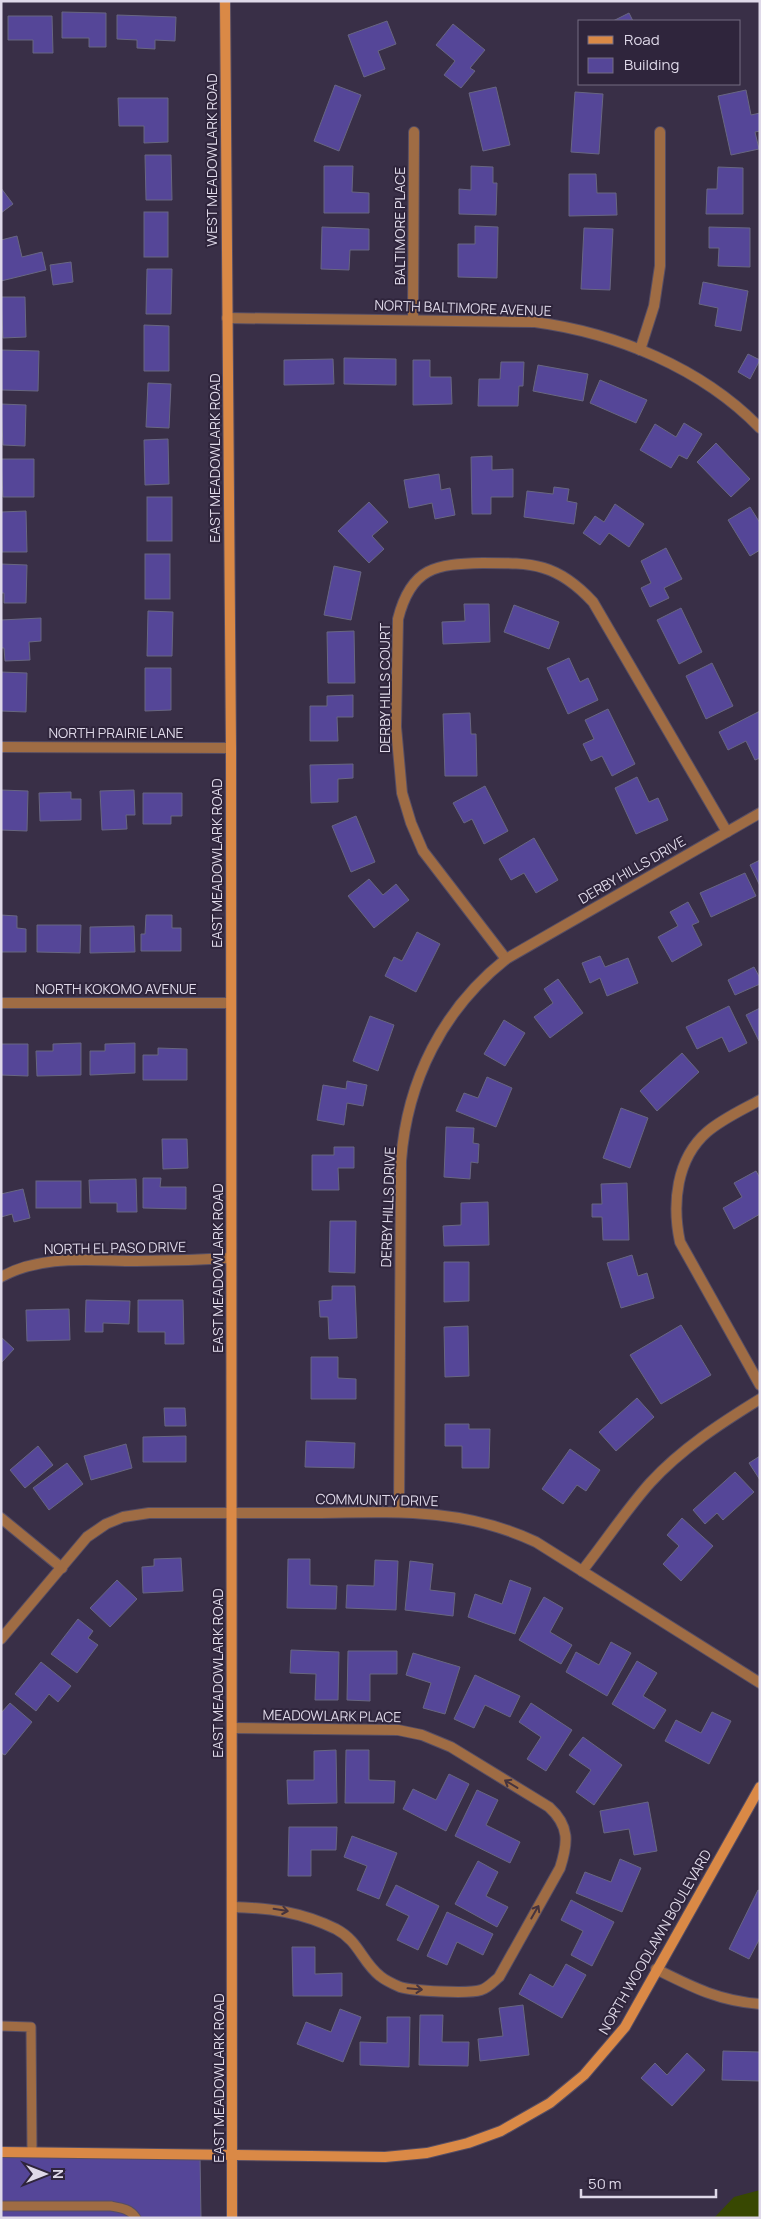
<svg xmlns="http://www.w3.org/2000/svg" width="761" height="2219" font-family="Manrope,sans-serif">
	<rect width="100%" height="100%" fill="#392f47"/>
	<path fill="#384802" d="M760 2190V2218H714L734 2197Z"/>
	<g fill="#554698" stroke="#686681">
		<path d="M62 12 106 13V47H89V38H62Z"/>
		<path d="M629 13 633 21H613Z"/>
		<path d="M117 15 176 17 175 41 155 40V49L137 48V40L117 39Z"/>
		<path d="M8 16H52L53 53H33V40H8Z"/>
		<path d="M387 21 396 44 378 51 385 69 364 77 348 35Z"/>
		<path d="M453 24 485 50 470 68 475 71 461 88 444 75 455 61 436 45Z"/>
		<path d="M335 85 361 95 339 151 314 141Z"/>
		<path d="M496 87 510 145 483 151 469 93Z"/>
		<path d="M746 90 751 115 760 113V131L755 132 759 149 731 155 718 96Z"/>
		<path d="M575 92 603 94 599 154 571 152Z"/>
		<path d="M118 98H168V142L144 143V126H119Z"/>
		<path d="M145 155H171L172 200H146Z"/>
		<path d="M324 166H353L352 192 369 193V213H324Z"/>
		<path d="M471 166 493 167V183H497L496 215 459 214V189L471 190Z"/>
		<path d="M718 167 743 168V214H706L707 189H717Z"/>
		<path d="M569 174H596L597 193H616L617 215 569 216Z"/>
		<path d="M1 188 13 204 1 213Z"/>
		<rect x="144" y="212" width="24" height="45"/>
		<path d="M475 226 498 227 497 278 458 277V244H475Z"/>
		<path d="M322 227 369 229V250H350L349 270 321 269Z"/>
		<path d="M709 227 750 228V267L718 266 719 248H709Z"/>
		<path d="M584 228 613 229 610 290 581 289Z"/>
		<path d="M17 236 22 257 42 252 46 270 1 281V240Z"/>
		<path d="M71 262 73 282 53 285 50 265Z"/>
		<path d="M147 269H172L171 314H146Z"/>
		<path d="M703 282 748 291 741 331 715 326 718 308 699 304Z"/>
		<path d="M1 297H25L26 337 3 338Z"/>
		<path d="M144 325 169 326V371H144Z"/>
		<path d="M1 350 39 351 38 391 2 390Z"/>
		<path d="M748 354 760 360 750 379 738 372Z"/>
		<path d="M344 358 396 359V385L344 384Z"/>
		<path d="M333 359 334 384 284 385V360Z"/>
		<path d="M413 360H430V377H451L452 404 413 405Z"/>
		<path d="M501 362H524L523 386H519L518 406H478L479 379H500Z"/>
		<path d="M538 365 588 374 583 401 533 391Z"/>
		<path d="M600 380 647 400 636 423 590 403Z"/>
		<path d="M148 383 171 384 169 428 146 427Z"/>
		<path d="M1 404 26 405 25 446 3 445Z"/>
		<path d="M684 423 702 434 687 459 679 455 671 468 640 450 655 424 676 437Z"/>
		<path d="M168 439 169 484 145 485 144 440Z"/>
		<path d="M716 443 750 479 731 497 697 462Z"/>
		<path d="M492 456V470L513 469V497H491V514H472L471 457Z"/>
		<path d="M1 459H34V497H3Z"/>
		<path d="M439 474 441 490 450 488 455 515 435 519 432 503 409 508 404 480Z"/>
		<path d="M554 487 569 489 567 501 577 503 574 524 524 517 527 491 553 494Z"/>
		<rect x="147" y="497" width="25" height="44"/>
		<path d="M369 502 388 522 372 536 384 549 369 563 338 531Z"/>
		<path d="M615 504 644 524 629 547 609 533 600 545 583 533 595 516 604 522Z"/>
		<path d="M750 507 760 523V550L750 556 728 520Z"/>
		<path d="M26 511 27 552H2L1 512Z"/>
		<path d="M666 548 682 579 664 588 669 598 650 607 641 588 651 583 641 561Z"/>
		<rect x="145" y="554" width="25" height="45"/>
		<path d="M1 564 27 565 26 603H4V593H1Z"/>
		<path d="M334 566 361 572 351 620 324 615Z"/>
		<path d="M464 604H489L490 642 443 644 442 622 465 621Z"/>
		<path d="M514 605 559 622 549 649 504 632Z"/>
		<path d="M681 608 702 652 679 664 657 620Z"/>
		<path d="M148 611 173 612 172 656H147Z"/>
		<path d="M41 618V641L29 642 30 660 5 661 4 648H1V620Z"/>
		<path d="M354 631 355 683H328L327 632Z"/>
		<path d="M569 658 580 682 588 678 598 700 568 714 547 668Z"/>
		<path d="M712 663 733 706 706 719 686 676Z"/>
		<path d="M145 668H171V710L145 711Z"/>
		<path d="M1 672 27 673 26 712 1 711Z"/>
		<path d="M353 695V717H337L338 741H310V706H327V696Z"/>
		<path d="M608 709 635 764 612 776 602 756 591 761 583 744 594 739 585 720Z"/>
		<path d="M760 711V758L755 760 746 741 728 750 719 732Z"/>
		<path d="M470 713 471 734H476L477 776H445L443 714Z"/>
		<path d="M353 764V778L338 779V802L311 803 310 765Z"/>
		<path d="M637 777 649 802 658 798 668 820 636 834 615 788Z"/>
		<path d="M485 786 508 831 484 844 472 819 464 823 453 803Z"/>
		<path d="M1 790 28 791 27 831 1 830Z"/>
		<path d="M134 790 135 815H126L127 829 102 830 100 791Z"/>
		<path d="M71 792V799H81V820L40 821 39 793Z"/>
		<path d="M143 793H182V816H171V824H143Z"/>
		<path d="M356 816 375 862 351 872 332 826Z"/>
		<path d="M534 838 558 880 536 893 524 873 511 880 499 859Z"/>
		<path d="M760 860V886L750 865Z"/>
		<path d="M745 873 756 896 711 917 700 893Z"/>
		<path d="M369 879 383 895 396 884 409 900 374 928 348 896Z"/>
		<path d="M688 902 699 922 692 925 702 945 672 962 658 937 678 926 670 912Z"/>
		<path d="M1 915 17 916V928L26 929V952H1Z"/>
		<path d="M146 915H172V928H181V951H141V934H145Z"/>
		<path d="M37 925H81L80 953 37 952Z"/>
		<path d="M134 926 135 952 90 953V927Z"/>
		<path d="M417 932 440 944 416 992 385 976 394 957 402 961Z"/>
		<path d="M600 956 605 967 628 958 638 983 607 996 600 978 590 983 582 963Z"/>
		<path d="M754 967 760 978V984L735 995 728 980Z"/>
		<path d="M558 979 583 1013 550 1038 534 1017 553 1003 544 989Z"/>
		<path d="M729 1006 747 1043 729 1052 722 1037 697 1049 686 1027Z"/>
		<path d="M760 1008V1040L759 1041 746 1015Z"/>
		<path d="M370 1016 394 1025 378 1071 353 1061Z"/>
		<path d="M504 1020 525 1033 505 1066 484 1054Z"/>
		<path d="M81 1043V1075L37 1076 36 1051H53V1044Z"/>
		<path d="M135 1043V1073L90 1075V1051H105V1044Z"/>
		<path d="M1 1044H28V1076L1 1075Z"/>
		<path d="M158 1048 187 1049V1080H143V1055H158Z"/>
		<path d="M682 1053 699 1072 657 1111 640 1091Z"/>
		<path d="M487 1077 512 1088 496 1127 456 1111 464 1093 478 1098Z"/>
		<path d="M347 1081 367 1085 363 1106 347 1103 344 1125 317 1120 323 1085 346 1089Z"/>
		<path d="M621 1108 648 1118 630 1168 603 1158Z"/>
		<path d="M446 1127 474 1128 473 1143 479 1144 478 1163 471 1162 470 1179 444 1177Z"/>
		<path d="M162 1139H187L188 1168 163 1169Z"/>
		<path d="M334 1147H354V1168H338L339 1190H312V1155H334Z"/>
		<path d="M756 1171 760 1178V1214L734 1229 723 1208 742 1197 734 1183Z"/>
		<path d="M143 1178H161L160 1187H186V1209L143 1208Z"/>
		<path d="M136 1179 137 1212H117V1203H90L89 1180Z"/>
		<rect x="36" y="1181" width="45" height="27"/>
		<path d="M627 1183 629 1240H603L602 1217H592V1204H602L601 1184Z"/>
		<path d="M23 1189 30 1218 14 1222 12 1214 1 1217V1194Z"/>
		<path d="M488 1202 489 1245 444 1246 443 1226 461 1225V1203Z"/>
		<path d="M330 1221H356L355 1273 329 1272Z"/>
		<path d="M632 1255 638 1276 647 1273 654 1298 621 1308 607 1263Z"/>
		<path d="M444 1262H469V1301L444 1302Z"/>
		<path d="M332 1286H355L357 1338 329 1339 328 1317H320L319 1301 332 1300Z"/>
		<path d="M86 1300 130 1301 129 1324 103 1323V1332H85Z"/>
		<path d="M138 1300H183L184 1344H165V1332H138Z"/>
		<path d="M69 1309 70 1340 27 1341 26 1310Z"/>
		<path d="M681 1325 711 1375 661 1404 630 1355Z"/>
		<path d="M468 1326 469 1376 445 1377 444 1327Z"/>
		<path d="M1 1337 14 1349 1 1363Z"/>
		<path d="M311 1357H338V1378L356 1379V1399H311Z"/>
		<path d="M637 1398 654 1417 616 1451 599 1432Z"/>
		<path d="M164 1408H185L186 1426H165Z"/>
		<path d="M445 1424H469V1429H490L489 1468H462V1446H445Z"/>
		<path d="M186 1436V1462H143V1437Z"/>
		<path d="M306 1441 355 1443 354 1468 305 1467Z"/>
		<path d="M126 1444 132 1468 91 1480 84 1456Z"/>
		<path d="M38 1446 53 1465 25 1488 10 1470Z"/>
		<path d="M570 1449 600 1470 586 1491 577 1485 563 1504 542 1489Z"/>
		<path d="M760 1456V1480L749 1463Z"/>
		<path d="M67 1463 83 1484 49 1510 33 1488Z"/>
		<path d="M735 1472 754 1492 723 1520 717 1513 705 1524 693 1510Z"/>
		<path d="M682 1518 713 1546 681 1581 663 1564 679 1546 667 1535Z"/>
		<path d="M181 1558 183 1591 143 1593 142 1567 154 1566V1559Z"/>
		<path d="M288 1559H310V1585L337 1586 336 1609 287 1608Z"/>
		<path d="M375 1560 398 1561 396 1610 346 1608 347 1585 374 1586Z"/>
		<path d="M410 1561 433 1564 430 1590 455 1593 453 1616 405 1610Z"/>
		<path d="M117 1580 137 1599 110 1627 90 1608Z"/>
		<path d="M510 1580 531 1588 515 1634 468 1617 475 1594 502 1604Z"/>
		<path d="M544 1597 563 1608 550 1632 572 1645 561 1664 519 1640Z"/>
		<path d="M78 1619 93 1631 88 1638 98 1645 77 1673 51 1654Z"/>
		<path d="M611 1642 631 1653 607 1696 566 1672 576 1652 599 1665Z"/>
		<path d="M291 1650 339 1652 338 1700H315L316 1674 290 1673Z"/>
		<path d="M348 1651H397V1674H370V1701L347 1700Z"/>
		<path d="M413 1653 460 1667 445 1714 423 1708 431 1683 406 1675Z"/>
		<path d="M637 1661 657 1673 643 1696 666 1710 654 1729 612 1704Z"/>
		<path d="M41 1662 71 1686 58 1702 49 1694 36 1711 15 1694Z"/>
		<path d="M475 1675 520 1696 510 1717 485 1705 474 1728 454 1719Z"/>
		<path d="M10 1703 32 1722 5 1755 1 1753V1713Z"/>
		<path d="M531 1703 572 1730 546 1771 527 1759 541 1737 519 1722Z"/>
		<path d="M712 1712 731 1721 709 1764 665 1741 676 1720 701 1733Z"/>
		<path d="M583 1737 622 1765 594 1805 576 1792 591 1770 569 1755Z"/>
		<path d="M336 1750 337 1803 288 1804 287 1780H314V1751Z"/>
		<path d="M346 1750H369V1780L395 1781 394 1803H345Z"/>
		<path d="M449 1774 469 1784 446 1831 403 1809 413 1789 436 1800Z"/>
		<path d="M477 1790 498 1800 486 1825 520 1842 510 1863 455 1836Z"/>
		<path d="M648 1802 657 1851 634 1855 629 1829 604 1833 600 1811Z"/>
		<path d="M289 1827H337L336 1850H311V1876H288Z"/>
		<path d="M352 1836 397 1853 379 1899 357 1890 367 1866 344 1857Z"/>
		<path d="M620 1859 641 1868 622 1912 576 1893 585 1872 611 1882Z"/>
		<path d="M478 1861 498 1872 486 1896 508 1907 497 1927 455 1904Z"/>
		<path d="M396 1885 439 1906 418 1950 397 1940 409 1916 386 1905Z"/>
		<path d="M758 1890 760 1891V1938L749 1959 729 1949Z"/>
		<path d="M571 1900 614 1922 592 1966 571 1955 583 1931 561 1920Z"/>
		<path d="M447 1912 493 1934 483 1955 457 1942 447 1965 427 1956Z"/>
		<path d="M292 1947H315V1974L342 1973V1996H293Z"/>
		<path d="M566 1964 586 1975 562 2018 519 1994 530 1974 553 1987Z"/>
		<path d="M523 2005 529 2055 480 2061 478 2039 503 2036 499 2008Z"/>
		<path d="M340 2009 361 2017 343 2062 297 2044 306 2022 331 2032Z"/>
		<path d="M420 2015H443L442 2042H469L468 2066 419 2065Z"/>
		<path d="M387 2017H410L409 2067 360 2065V2042L387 2043Z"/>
		<path d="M723 2051 760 2052V2081L722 2080Z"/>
		<path d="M687 2053 705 2070 672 2106 641 2078 655 2063 667 2075Z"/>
		<path d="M1 2152 200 2155 201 2218H1Z"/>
	</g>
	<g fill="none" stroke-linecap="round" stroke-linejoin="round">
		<defs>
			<g id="lane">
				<path d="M1 2026 31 2027 32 2152"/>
				<path d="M1 2206H111C122 2208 130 2209 136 2218"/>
			</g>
			<g id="street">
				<path d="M227 318 535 322C616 333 702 368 760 428"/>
				<path d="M413 320 414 132"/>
				<path d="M640 350 654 306 660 266V132"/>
				<path d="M1 747 231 748"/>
				<path d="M506 959 423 851 411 823 402 793 396 727 398 619C411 567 436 564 483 563 533 563 557 563 593 602L727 832"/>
				<path d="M1 1003H231"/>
				<path d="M760 1100C742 1110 722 1119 707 1132 676 1159 672 1204 680 1242L760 1385"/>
				<path d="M1 1277C42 1254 91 1261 136 1261 168 1261 199 1260 231 1258"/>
				<path d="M399 1512 401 1161C407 1080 443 1009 506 959L760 813"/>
				<path d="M1 1518 62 1568"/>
				<path d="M582 1571C605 1542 626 1510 650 1483 681 1449 721 1423 760 1399"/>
				<path d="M1 1639 87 1537 106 1524 123 1517 149 1513C204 1513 258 1513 312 1513 392 1512 462 1507 536 1542L760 1683"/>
				<path d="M232 1728 398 1730 422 1735 451 1747 549 1807C570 1826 568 1843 560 1868L499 1977C493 1982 488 1988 481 1990 468 1994 413 1991 400 1987 393 1984 386 1981 380 1976 362 1962 359 1941 336 1929 301 1912 271 1908 232 1907"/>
				<path d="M656 1969C692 1987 719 2001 760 2004"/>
			</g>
			<g id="secondary">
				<path d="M225 1 231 748 232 2218"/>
				<path d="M1 2152 385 2157 427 2153 468 2143 501 2131 550 2103 584 2075 625 2027 760 1787"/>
			</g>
		</defs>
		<use href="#lane" stroke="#574e64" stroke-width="11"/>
		<use href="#street" stroke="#574e64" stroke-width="12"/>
		<use href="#secondary" stroke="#574e64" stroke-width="12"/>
		<use href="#lane" stroke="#9f6c44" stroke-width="9"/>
		<use href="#street" stroke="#9f6c44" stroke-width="10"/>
		<use href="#secondary" stroke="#da8946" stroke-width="10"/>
	</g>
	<defs><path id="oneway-shaft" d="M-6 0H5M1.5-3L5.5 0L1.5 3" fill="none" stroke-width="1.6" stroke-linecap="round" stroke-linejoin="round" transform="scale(1.25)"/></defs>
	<g stroke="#45333e">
		<use href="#oneway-shaft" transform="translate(511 1784) rotate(-149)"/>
		<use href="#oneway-shaft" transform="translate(281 1910) rotate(9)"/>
		<use href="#oneway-shaft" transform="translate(535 1912) rotate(-60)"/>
		<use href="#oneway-shaft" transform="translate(415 1989) rotate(5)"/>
	</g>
	<g text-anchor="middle" stroke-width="4" stroke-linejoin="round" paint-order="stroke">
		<g font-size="14" fill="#dfd9e9" stroke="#2f253c">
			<text transform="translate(212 160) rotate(-90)" y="5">WEST MEADOWLARK ROAD</text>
			<text transform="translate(400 226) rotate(-90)" y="5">BALTIMORE PLACE</text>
			<text transform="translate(463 308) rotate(2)" y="5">NORTH BALTIMORE AVENUE</text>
			<text transform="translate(215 458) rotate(-90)" y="5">EAST MEADOWLARK ROAD</text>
			<text transform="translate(385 688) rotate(-90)" y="5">DERBY HILLS COURT</text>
			<text x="116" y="738">NORTH PRAIRIE LANE</text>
			<text transform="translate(217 863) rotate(-90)" y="5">EAST MEADOWLARK ROAD</text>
			<text transform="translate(632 870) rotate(-30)" y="5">DERBY HILLS DRIVE</text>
			<text x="116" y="994">NORTH KOKOMO AVENUE</text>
			<text transform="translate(388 1207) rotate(-88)" y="5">DERBY HILLS DRIVE</text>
			<text transform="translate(115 1248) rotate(-1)" y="5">NORTH EL PASO DRIVE</text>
			<text transform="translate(218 1268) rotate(-90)" y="5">EAST MEADOWLARK ROAD</text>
			<text transform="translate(377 1500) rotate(1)" y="5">COMMUNITY DRIVE</text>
			<text transform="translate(218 1673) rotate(-90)" y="5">EAST MEADOWLARK ROAD</text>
			<text transform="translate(332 1716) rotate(1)" y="5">MEADOWLARK PLACE</text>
			<text transform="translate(655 1942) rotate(-60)" y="5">NORTH WOODLAWN BOULEVARD</text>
			<text transform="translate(219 2078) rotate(-90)" y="5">EAST MEADOWLARK ROAD</text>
		</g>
	</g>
	<rect width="761" height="2219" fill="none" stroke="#dfd9e9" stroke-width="5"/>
	<rect x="578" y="20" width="162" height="65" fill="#2f253c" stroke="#756d81"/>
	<rect x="588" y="36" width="25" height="8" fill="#da8946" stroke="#756d81"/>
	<text x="624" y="45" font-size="15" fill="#dfd9e9">Road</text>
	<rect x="588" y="58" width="25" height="15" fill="#554698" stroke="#756d81"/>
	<text x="624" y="70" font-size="15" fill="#dfd9e9">Building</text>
	<g transform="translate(45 2174) rotate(90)" stroke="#2f253c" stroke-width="4" paint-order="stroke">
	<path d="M0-4L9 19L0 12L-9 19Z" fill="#dfd9e9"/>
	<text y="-8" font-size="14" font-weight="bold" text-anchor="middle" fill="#dfd9e9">N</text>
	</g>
	<path d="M581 2189v8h135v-8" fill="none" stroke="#dfd9e9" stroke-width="2.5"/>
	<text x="588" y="2189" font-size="15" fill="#dfd9e9" stroke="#2f253c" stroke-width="4" paint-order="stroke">50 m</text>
</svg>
